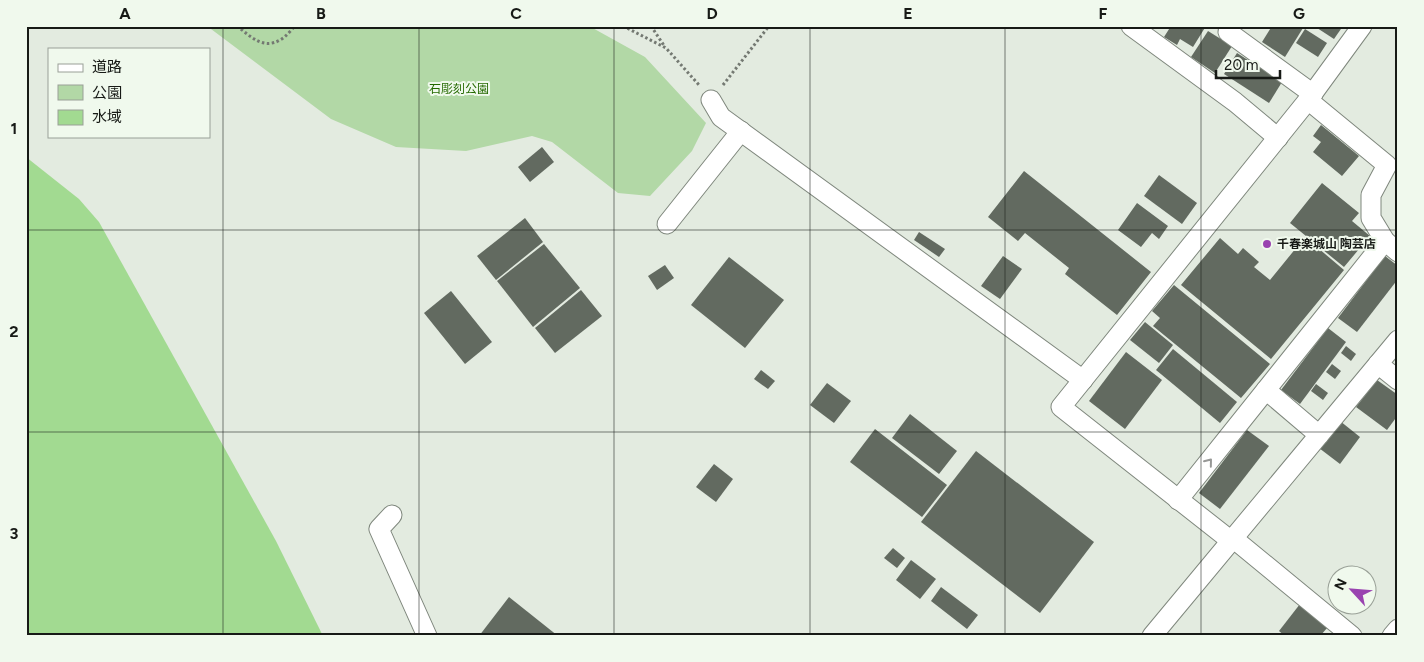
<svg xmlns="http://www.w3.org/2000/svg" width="1424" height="662" font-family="Figtree,'Noto Sans JP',sans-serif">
	<rect width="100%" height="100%" fill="#e3ebe0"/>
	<path fill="#b2d8a6" d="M207 26H589L645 57 706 123 692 151 650 196 618 193 552 142 532 136 466 151 396 147 331 119Z"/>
	<path fill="#a2da91" d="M26 157 79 199 99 222 276 541 323 636H26Z"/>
	<g fill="#626a60">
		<path d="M1171 26H1206L1193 47 1180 39 1177 45 1164 37Z"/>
		<path d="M1272 26 1303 28 1285 57 1262 42Z"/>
		<path d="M1314 26H1343L1334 39Z"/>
		<path d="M1305 29 1327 43 1318 57 1296 43Z"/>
		<path d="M1208 31 1232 46 1215 73 1191 57Z"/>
		<path d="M1237 53 1282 82 1269 103 1224 74Z"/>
		<path d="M1321 125 1359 156 1342 176 1313 152 1321 142 1313 136Z"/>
		<path d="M542 147 554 162 530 182 518 167Z"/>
		<path d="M1024 171 1151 272 1117 315 1065 274 1069 268 1025 233 1018 241 988 217Z"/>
		<path d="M1159 175 1197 203 1182 224 1144 196Z"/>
		<path d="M1322 183 1359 213 1352 221 1370 236 1344 267 1290 223Z"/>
		<path d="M1137 203 1168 226 1159 239 1152 233 1141 247 1118 230Z"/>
		<path d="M525 218 543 242 496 280 477 256Z"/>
		<path d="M919 232 945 249 939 257 914 240Z"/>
		<path d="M1305 237 1344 270 1271 359 1181 285 1220 238 1238 254 1243 248 1259 262 1254 267 1270 280Z"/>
		<path d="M544 244 580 288 533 327 497 281Z"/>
		<path d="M1003 256 1022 269 1000 299 981 286Z"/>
		<path d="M1385 256 1398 266V279L1357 332 1338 318Z"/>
		<path d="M729 257 784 300 745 348 691 305Z"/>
		<path d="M665 265 674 278 657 290 648 276Z"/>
		<path d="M1174 285 1270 364 1241 398 1153 326 1160 318 1152 311Z"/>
		<path d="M581 290 602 316 555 353 535 328Z"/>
		<path d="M451 291 492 342 465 364 424 313Z"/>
		<path d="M1145 322 1173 345 1159 363 1130 340Z"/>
		<path d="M1328 328 1346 342 1300 404 1281 390Z"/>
		<path d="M1346 346 1356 354 1351 361 1341 353Z"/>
		<path d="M1173 349 1237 402 1220 423 1156 370Z"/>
		<path d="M1126 352 1162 380 1125 429 1089 401Z"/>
		<path d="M1332 364 1341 371 1335 379 1326 372Z"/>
		<path d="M761 370 775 381 768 389 754 379Z"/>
		<path d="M1377 380 1398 395V415L1387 430 1356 407Z"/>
		<path d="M827 383 851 401 834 423 810 405Z"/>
		<path d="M1316 384 1328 393 1323 400 1311 391Z"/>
		<path d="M910 414 957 451 939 474 892 438Z"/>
		<path d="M1340 421 1360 437 1340 464 1319 448Z"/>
		<path d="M875 429 947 485 922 517 850 462Z"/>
		<path d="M1247 430 1269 446 1220 509 1199 493Z"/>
		<path d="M976 451 1094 542 1040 613 921 522Z"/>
		<path d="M714 464 733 479 716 502 696 487Z"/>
		<path d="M893 548 905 558 897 568 884 558Z"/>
		<path d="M911 560 936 579 920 599 896 580Z"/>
		<path d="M941 587 978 615 967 629 931 601Z"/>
		<path d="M509 597 558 636H479Z"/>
		<path d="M1300 604 1328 627 1320 636H1285L1279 631Z"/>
	</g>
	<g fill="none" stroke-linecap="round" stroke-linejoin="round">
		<defs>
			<g id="minor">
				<path d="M1131 26 1235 102 1278 138"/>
				<path d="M1228 32 1313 94"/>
				<path d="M711 100 721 117 1083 380"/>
				<path d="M1308 100 1387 165 1371 195V218L1385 241 1398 252"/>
				<path d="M667 224 741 131"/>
				<path d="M1378 364 1398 380"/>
				<path d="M1266 390 1319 435"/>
				<path d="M1178 500 1385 241"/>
				<path d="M392 515 379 529 427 636"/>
				<path d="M1234 539 1352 636"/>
				<path d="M1230 540 1061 407 1308 100 1362 26"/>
				<path d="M1152 636 1398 340"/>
				<path d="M1392 636 1398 629"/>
			</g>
		</defs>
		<use href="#minor" stroke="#7f877d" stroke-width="21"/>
		<g stroke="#747972" stroke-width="3" stroke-dasharray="2.5 2.5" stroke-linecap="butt">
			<path d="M237 26C250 36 263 50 280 40 286 37 291 30 295 26"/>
			<path d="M623 26 666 48 699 85"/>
			<path d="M651 26 665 47"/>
			<path d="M723 85 769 26"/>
		</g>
		<use href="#minor" stroke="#fff" stroke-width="19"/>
	</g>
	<defs><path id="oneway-chevron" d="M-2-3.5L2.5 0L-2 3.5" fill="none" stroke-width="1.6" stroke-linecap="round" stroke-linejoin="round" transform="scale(1.25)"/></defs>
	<use stroke="#979896" href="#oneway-chevron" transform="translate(1209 462) rotate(-51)"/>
	<path fill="none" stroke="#171a16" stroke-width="1" stroke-opacity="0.55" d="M223 26V636M419 26V636M614 26V636M810 26V636M1005 26V636M1201 26V636M26 230H1398M26 432H1398"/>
	<circle fill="#9943b0" stroke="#f0f9ed" stroke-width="2" cx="1267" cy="244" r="5"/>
	<g text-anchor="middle" stroke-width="4" stroke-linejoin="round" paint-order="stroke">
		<g font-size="12" fill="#246900" stroke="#f0f9ed">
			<text x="459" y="93">石彫刻公園</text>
		</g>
		<g font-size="12" font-weight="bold" fill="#171a16" stroke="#f0f9ed" text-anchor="start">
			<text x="1277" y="248">千春楽城山 陶芸店</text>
		</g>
	</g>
	<rect width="1424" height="662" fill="none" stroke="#f0f9ed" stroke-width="55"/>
	<rect x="48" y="48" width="162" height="90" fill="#f0f9ed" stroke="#99a097"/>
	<rect x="58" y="64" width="25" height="8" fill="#ffffff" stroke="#99a097"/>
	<text x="92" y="72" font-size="15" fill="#171a16">道路</text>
	<rect x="58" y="85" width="25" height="15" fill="#b2d8a6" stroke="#99a097"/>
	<text x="92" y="98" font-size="15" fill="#171a16">公園</text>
	<rect x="58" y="110" width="25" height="15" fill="#a2da91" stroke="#99a097"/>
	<text x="92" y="122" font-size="15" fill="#171a16">水域</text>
	<g transform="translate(1352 590) rotate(296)"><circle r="24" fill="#f0f9ed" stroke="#99a097"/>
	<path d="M0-4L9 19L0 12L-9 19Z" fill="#9943b0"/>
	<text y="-8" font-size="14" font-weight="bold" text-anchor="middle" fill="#171a16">N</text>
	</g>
	<path d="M1216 70v8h64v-8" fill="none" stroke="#171a16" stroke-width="2.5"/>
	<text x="1224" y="70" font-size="15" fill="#171a16" stroke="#f0f9ed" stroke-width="4" paint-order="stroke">20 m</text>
	<rect x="28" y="28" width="1368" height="606" fill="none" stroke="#171a16" stroke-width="2"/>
	<g font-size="16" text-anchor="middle" font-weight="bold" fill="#171a16">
		<text x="125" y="19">A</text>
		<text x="321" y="19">B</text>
		<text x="516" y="19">C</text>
		<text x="712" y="19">D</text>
		<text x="908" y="19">E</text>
		<text x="1103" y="19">F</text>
		<text x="1299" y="19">G</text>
		<text x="14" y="134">1</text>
		<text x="14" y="337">2</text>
		<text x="14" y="539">3</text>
	</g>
</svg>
